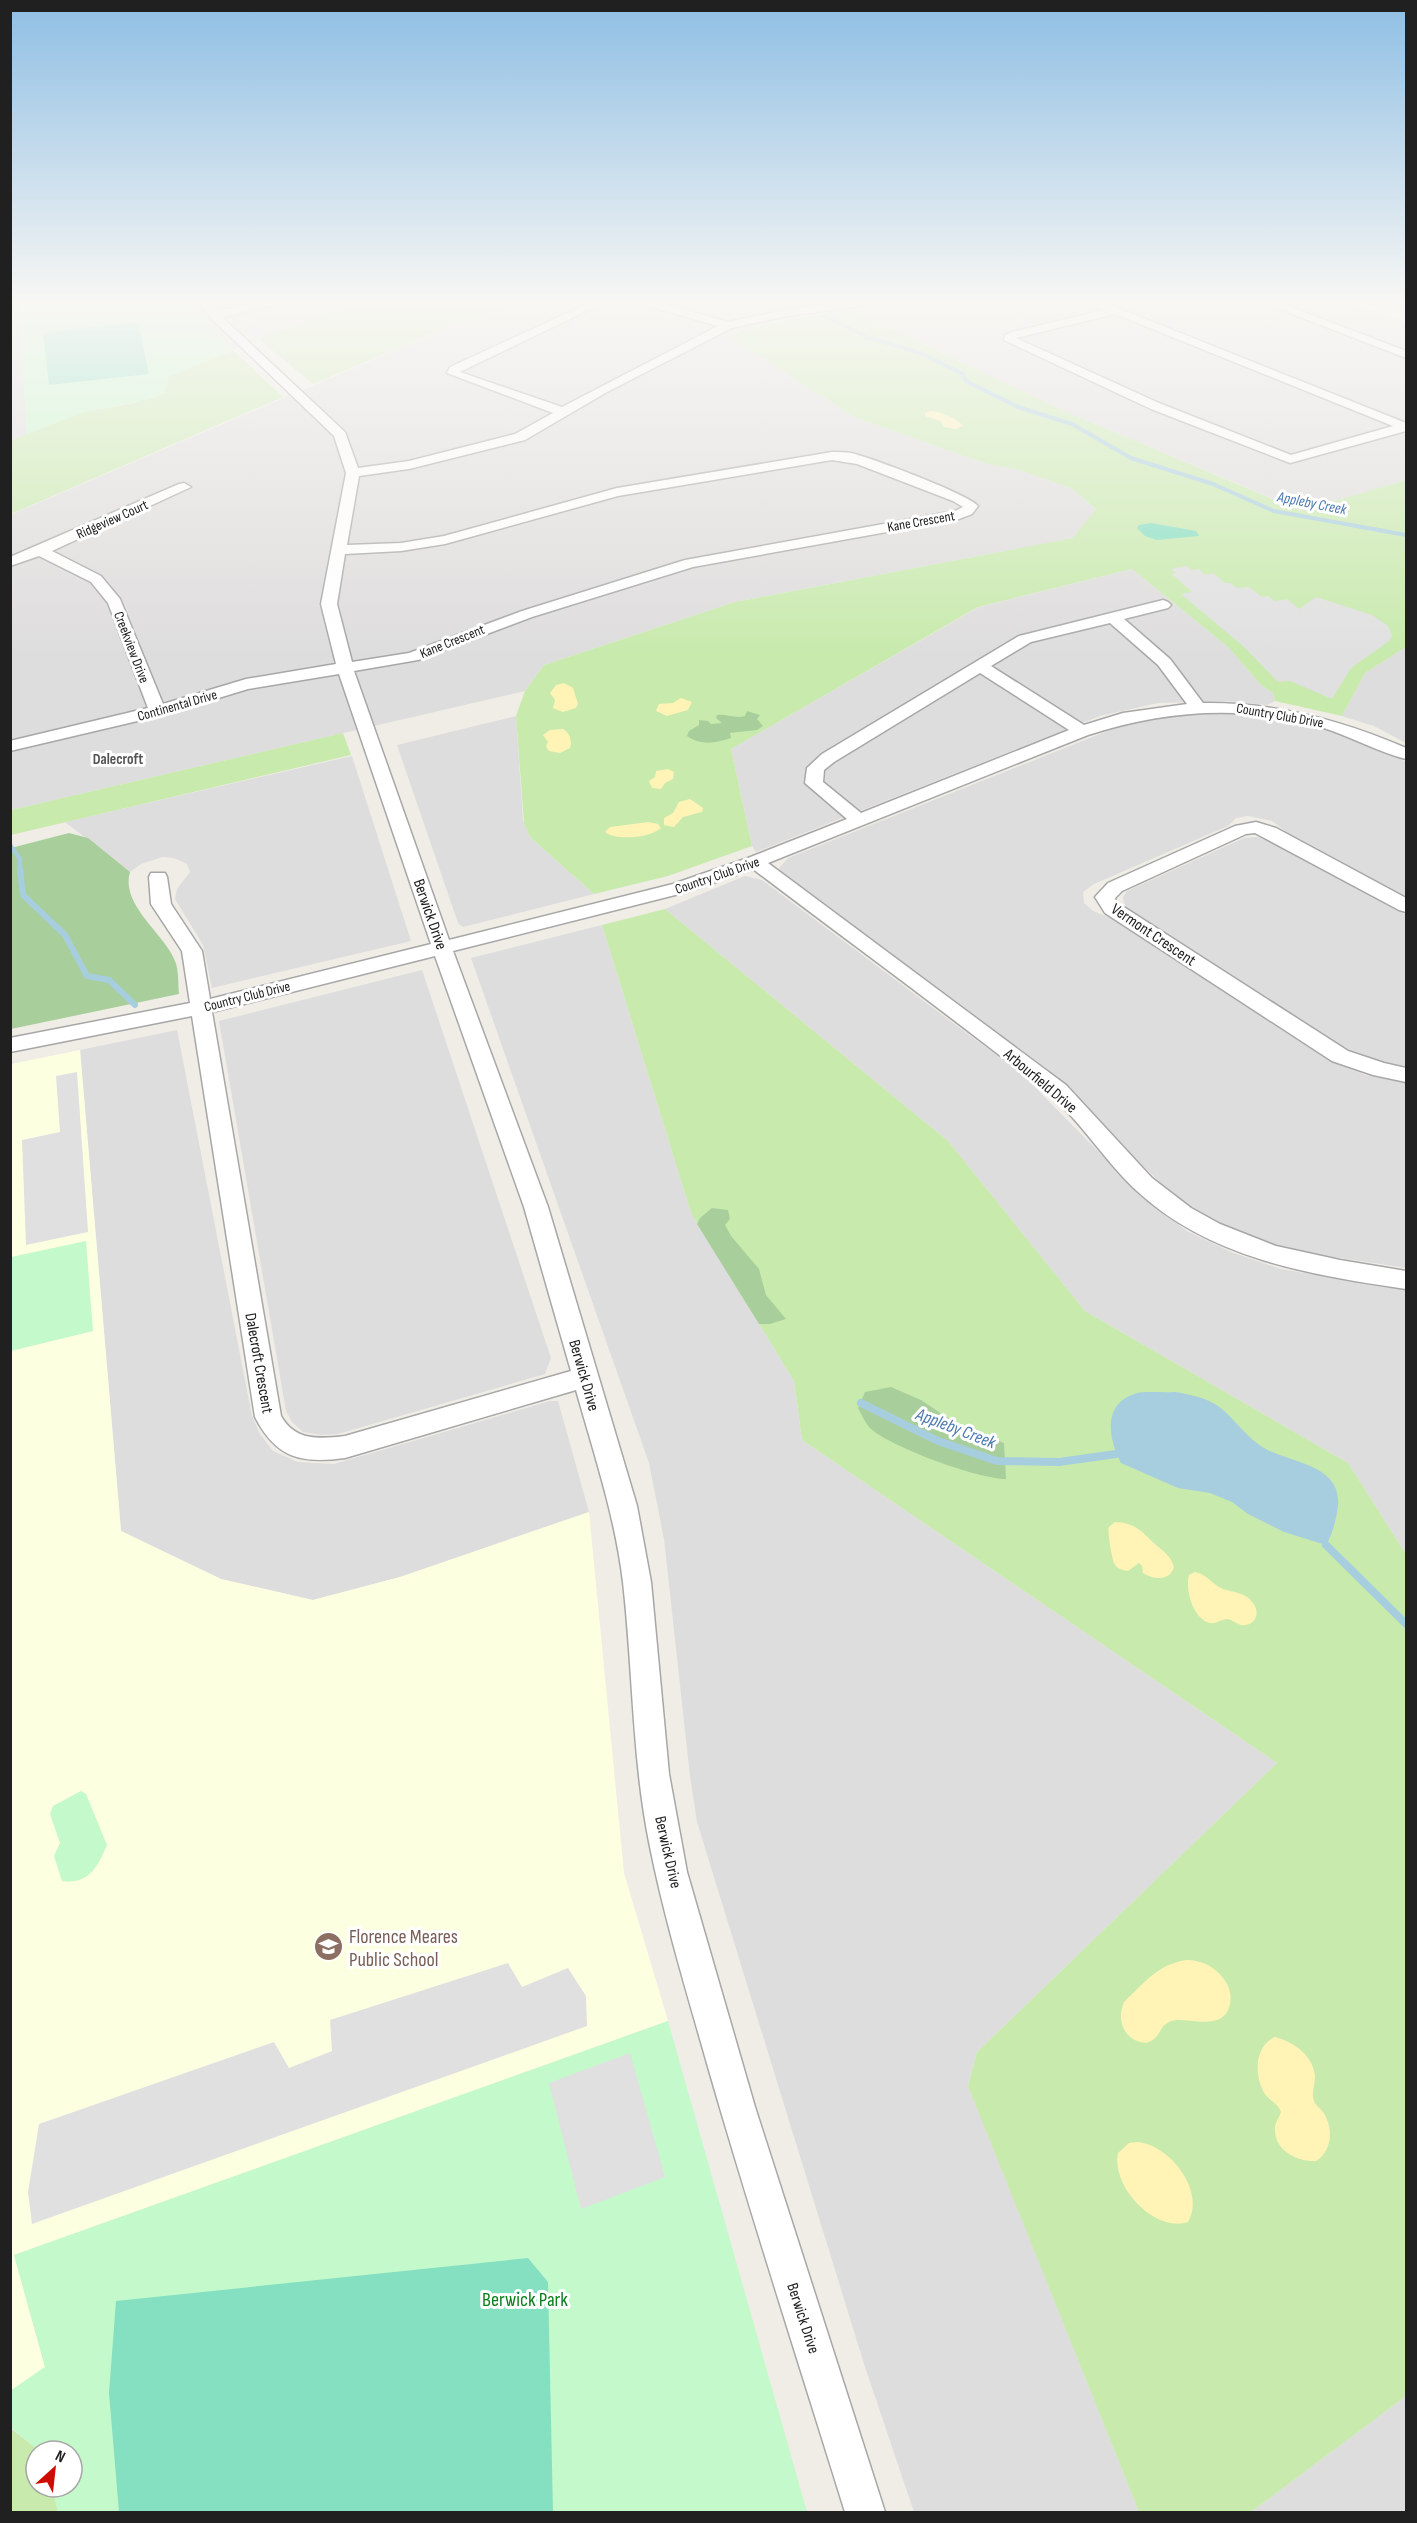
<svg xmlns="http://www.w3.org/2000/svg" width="1417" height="2523" font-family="'Sofia Sans Condensed',sans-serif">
	<rect width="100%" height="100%" fill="#f0ede6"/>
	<g fill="#dedddd">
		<path d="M11 303H19L27 434 11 440Z"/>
		<path d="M192 303H350L233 350Z"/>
		<path d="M506 303H757L775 308 796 317 759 325 728 336 854 417 987 464 1019 470 1071 488 1096 509 1074 538 735 602 544 665 525 691 11 810 10 515Z"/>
		<path d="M861 303H1350L1406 322V480L1302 511 1060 409 850 309Z"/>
		<path d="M1132 569 1228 647 1261 685 1273 693 1275 701 1267 705 1227 701 1158 703 1100 716 756 852 752 846 731 749 979 607Z"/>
		<path d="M1406 647V743L1374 726 1342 716 1365 673Z"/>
		<path d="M1207 712 1252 714 1319 727 1370 745 1406 762V897L1286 832 1272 821 1248 816 1236 818 1228 826 1094 884 1083 892 1084 903 1093 911 1111 918 1323 1057 1365 1075 1406 1083V1268L1295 1251 1271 1244 1212 1220 1188 1205 1167 1189 1136 1159 1077 1096 1046 1068 782 872 779 868 788 858 1130 722 1154 717Z"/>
		<path d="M516 716 523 820 530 837 594 894 463 927 458 923 397 745Z"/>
		<path d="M352 756 411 941 212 988 203 945 175 899 177 889 190 872 187 864 174 858 163 857 141 864 130 872 65 822Z"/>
		<path d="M1257 837 1273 841 1406 915V1066L1382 1062 1345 1048 1145 921 1129 911 1124 903 1123 897 1127 891 1244 838Z"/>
		<path d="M745 876 762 880 1024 1076 1144 1198 1187 1231 1231 1252 1281 1269 1406 1290V1554L1348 1463 1085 1311 948 1141 665 909Z"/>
		<path d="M602 925 691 1213 794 1381 802 1440 1277 1763 977 2052 968 2085 1139 2512H914L864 2364 697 1822 690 1776 664 1539 649 1463 471 958Z"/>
		<path d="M422 970 551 1358 545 1374 338 1434 321 1435 303 1432 292 1422 286 1411 219 1021Z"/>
		<path d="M177 1030 252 1416 260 1434 273 1451 298 1462 334 1464 550 1401H558L589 1512 400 1577 313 1600 221 1579 121 1531 80 1050Z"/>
		<path d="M1406 2396V2512H1251Z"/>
	</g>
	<g fill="#fdffe1">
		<path d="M1350 303H1406V322Z"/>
		<path d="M80 1050 121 1531 221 1579 313 1600 400 1577 589 1512 624 1873 668 2021 14 2255 45 2367 11 2391V1064Z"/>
	</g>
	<g fill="#c8eaad">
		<path d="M350 303H506L313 384 259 339Z"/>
		<path d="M850 309 1060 409 1301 511 1406 480V647L1365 673 1342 716 1275 701 1273 693 1261 685 1228 647 1132 569 978 607 731 749 752 846 668 876 594 894 530 837 524 823 516 716 525 691 544 665 735 602 1073 538 1096 509 1071 488 1019 470 987 464 854 417 728 336 759 325Z"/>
		<path d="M233 350 283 397 11 514V440L84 412 135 403 169 376Z"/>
		<path d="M343 733 351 755 11 835V810Z"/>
		<path d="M665 909 948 1141 1085 1311 1348 1463 1406 1554V2396L1251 2512H1139L968 2086 977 2052 1277 1763 802 1440 794 1381 691 1213 602 925Z"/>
		<path d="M10 2428 40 2451H36V2487H52L58 2512H11Z"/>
	</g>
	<g fill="#a8cf9b">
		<path d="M747 711 760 715 757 719 763 726 757 730 730 733 731 738C716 743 701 746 687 736L689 731 699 725V720L708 721 711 724 722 723 716 718 717 715C726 714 737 719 745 716Z"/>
		<path d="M69 833 88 838 130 872C120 905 165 934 175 961 179 970 178 984 179 994L11 1029V848Z"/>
		<path d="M712 1208 728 1210 730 1219 725 1225 731 1236 759 1269 766 1295 786 1319 770 1324H759L697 1224 700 1218Z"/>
		<path d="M891 1387 921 1400 954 1422 1004 1443 1006 1479C978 1479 890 1447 870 1428 865 1423 862 1415 858 1408L865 1392Z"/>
	</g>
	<g fill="#fff4b6">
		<path d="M930 411C940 411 957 418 963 426L956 429 944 427 940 421 925 416V413Z"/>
		<path d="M564 683 573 688 578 704 576 708 563 712 553 708 555 700 550 693 556 685Z"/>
		<path d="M681 698 692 702 688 710 667 716 656 711 659 704 673 703Z"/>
		<path d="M563 729C569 732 573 741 570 748L560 753 549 751 546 746 548 742 543 735 550 730Z"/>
		<path d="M668 769 674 772 673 779 665 783 661 789 652 788 649 781 655 777 656 771Z"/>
		<path d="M690 799 703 808 702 812 683 817 674 827 664 825V818L673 813 679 802Z"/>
		<path d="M648 822 658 824 661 828C650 838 616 841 605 832L610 827Z"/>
		<path d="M1115 1522C1136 1523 1142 1532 1156 1545 1164 1552 1170 1555 1174 1567 1170 1581 1154 1580 1143 1573L1142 1566 1139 1563 1128 1571C1122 1570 1117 1569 1114 1563 1112 1558 1107 1531 1109 1527Z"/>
		<path d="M1195 1572C1205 1574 1210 1581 1219 1587 1230 1593 1245 1591 1253 1603 1261 1613 1255 1627 1241 1625 1237 1624 1232 1620 1228 1619 1221 1619 1217 1624 1210 1623 1193 1619 1185 1590 1189 1575Z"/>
		<path d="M1186 1960C1201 1960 1214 1966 1223 1978 1229 1985 1232 1995 1230 2004 1224 2035 1182 2014 1169 2022 1158 2027 1162 2038 1146 2043 1124 2041 1116 2021 1124 2002 1145 1982 1157 1965 1186 1960Z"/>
		<path d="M1275 2037C1294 2042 1314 2056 1315 2077 1315 2086 1311 2092 1314 2101 1316 2106 1320 2108 1323 2112 1334 2128 1332 2151 1316 2161 1298 2162 1275 2151 1275 2130 1274 2123 1279 2119 1281 2112 1278 2103 1268 2100 1263 2091 1254 2073 1255 2046 1275 2037Z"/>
		<path d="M1137 2142C1169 2144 1206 2191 1188 2222 1154 2233 1111 2186 1118 2153L1129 2143Z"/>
	</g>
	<g fill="#c4f9cb">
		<path d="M19 303H192L233 350 169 376 165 393 151 399 84 412 27 434Z"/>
		<path d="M86 1241 93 1331 11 1351V1257Z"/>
		<path d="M81 1791 86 1794 107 1845C98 1866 89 1885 62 1881L54 1856 60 1843 50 1814 53 1806Z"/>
		<path d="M668 2021 807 2512H58L52 2487H72V2451H40L11 2428 10 2391 45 2367 14 2255Z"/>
	</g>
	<g fill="#85dfc1">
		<path d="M138 322 149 374 49 385 43 333Z"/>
		<path d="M1151 523 1196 531 1199 536 1157 540 1145 536 1137 528 1139 525Z"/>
		<path d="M528 2258 548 2282 553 2512H119L109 2393 116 2301Z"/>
	</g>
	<g fill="#e0e0e0">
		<path d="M1187 566 1192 570 1199 569 1205 575 1213 573 1225 583H1230L1237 588 1249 587 1262 597 1268 596 1275 601 1287 599 1299 609 1316 597 1372 615 1388 626 1392 636 1389 641 1351 668 1332 699 1290 681 1278 682 1243 646 1181 594 1192 592 1172 574 1176 573 1171 569Z"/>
		<path d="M77 1072 88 1232 26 1245 22 1140 60 1132 56 1076Z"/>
		<path d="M508 1963 522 1987 568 1968 586 1996 587 2026 32 2224 28 2192 39 2124 274 2042 289 2068 332 2051 330 2020Z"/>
		<path d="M630 2053 665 2177 581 2209 549 2083Z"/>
	</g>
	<path fill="#a7cede" d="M1175 1392C1188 1394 1207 1398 1218 1406 1233 1417 1243 1433 1258 1444 1284 1464 1342 1461 1338 1506 1336 1520 1333 1533 1326 1545L1284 1532 1248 1514 1232 1502 1210 1493 1178 1488 1121 1463C1108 1438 1102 1403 1137 1393 1146 1391 1164 1393 1175 1392Z"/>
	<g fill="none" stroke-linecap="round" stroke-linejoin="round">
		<path stroke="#a7cede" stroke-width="4" d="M824 316 867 337 920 353 963 374 966 381 1018 407 1072 424 1131 458 1213 484 1274 511 1406 535"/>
		<path stroke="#a7cede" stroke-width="4.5" d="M10 845 20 859V870"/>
		<path stroke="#a7cede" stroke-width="6" d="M20 869 23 895 65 935 87 976 109 980 135 1005"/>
		<g stroke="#a7cede" stroke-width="8">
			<path d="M861 1403 938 1441 997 1461 1059 1462 1116 1454"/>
			<path d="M1326 1545 1406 1624"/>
		</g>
		<defs>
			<g id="minor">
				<path d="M199 303H211L217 311 255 303H275L274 305 222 317 345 432 358 468 409 461 515 434 553 413 447 373 450 367 589 303H603L460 372 562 407 718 326 645 305 644 303H661L728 322 781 311 838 303H867L861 306 781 317 732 328 607 392 525 440 409 469 359 476 347 545 401 543 444 536 617 488 832 452C838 452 845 452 851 453 869 457 968 494 978 506L972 514 959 519 693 567 532 617 418 660 354 671 449 940 673 884 748 858 847 819 805 783 807 768 822 754 1019 636 1163 600 1168 602 1171 605 1168 608 1124 619 1170 659 1203 703C1274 702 1341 720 1406 748V759C1378 752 1352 737 1324 728 1246 704 1165 710 1088 735L768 863 1066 1085 1152 1178 1191 1208 1220 1224 1276 1246 1340 1260 1406 1271V1289C1312 1275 1210 1259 1137 1191 1104 1161 1081 1120 1045 1091 950 1015 850 943 753 869L687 892 453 951 548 1207 637 1506 651 1582 669 1774 687 1872 755 2107 885 2512H845C799 2364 751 2216 708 2067 687 1993 664 1918 649 1842 632 1757 633 1669 623 1582 615 1516 594 1454 576 1390L345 1458C301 1464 276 1458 255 1417L192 1016 10 1052V1038L190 1003 182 951 151 904 149 877 151 873H165L167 877 171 904 202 951 210 999 431 944 339 674 248 689 163 715 10 751V741L148 708 108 603 91 582 39 556 10 566V557L179 484 184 483 191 487 52 551 101 576 120 599 163 704 246 679 336 664 321 604 346 473 334 436 210 317ZM832 460 857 464 953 501 963 507 955 511 685 560 522 611 409 653 352 662 337 604 345 554 401 551 445 544 618 496ZM1110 623 1158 665 1187 704 1123 713 1084 725 991 666 1031 642ZM980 673 1069 730 861 813 823 782 824 770 834 762ZM435 956 524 1207 571 1371 345 1436C319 1439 295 1441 281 1416L212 1012Z"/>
				<path d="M1097 303H1105L1406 423V431L1290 463 1151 409 1004 340 1005 335 1012 332 1104 310 1097 307ZM1115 314 1393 426 1291 455 1159 403 1016 338Z"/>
				<path d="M1264 303H1280L1406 351V358Z"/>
				<path d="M1256 822 1276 828 1406 898V912L1399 910 1255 833 1246 834 1122 891 1115 898 1116 902 1348 1051 1384 1063 1406 1068V1082L1373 1075 1332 1061 1105 913 1095 897 1108 883 1235 826Z"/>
			</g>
		</defs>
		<use href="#minor" stroke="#a7a7a7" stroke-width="3"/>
		<use href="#minor" fill="#fff" fill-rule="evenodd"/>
	</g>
	<linearGradient id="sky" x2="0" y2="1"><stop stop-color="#8ebee4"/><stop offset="0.46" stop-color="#f8f7f4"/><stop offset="1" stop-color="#f8f7f4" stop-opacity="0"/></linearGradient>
	<rect width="1417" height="656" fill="url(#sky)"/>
	<defs>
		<symbol id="school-disc" viewBox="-11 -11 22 22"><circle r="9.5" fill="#8d6e63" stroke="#fff"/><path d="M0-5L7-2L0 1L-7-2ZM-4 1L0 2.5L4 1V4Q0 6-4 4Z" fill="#fff"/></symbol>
	</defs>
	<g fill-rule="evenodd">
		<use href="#school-disc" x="312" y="1930" width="33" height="33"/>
	</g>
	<g text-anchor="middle" stroke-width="6" stroke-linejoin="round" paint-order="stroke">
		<g font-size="14" fill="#202020" stroke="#fff">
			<text transform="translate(112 519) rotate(-24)" y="5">Ridgeview Court</text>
			<text transform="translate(921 521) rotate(-10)" y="5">Kane Crescent</text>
			<text transform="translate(452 641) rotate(-22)" y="5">Kane Crescent</text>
			<text transform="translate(132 647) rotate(69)" y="5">Creekview Drive</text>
			<text transform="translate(177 705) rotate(-16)" y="5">Continental Drive</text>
			<text transform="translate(1280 715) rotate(10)" y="5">Country Club Drive</text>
			<text transform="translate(717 875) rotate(-19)" y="5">Country Club Drive</text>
			<text transform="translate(247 996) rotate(-14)" y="5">Country Club Drive</text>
		</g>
		<g font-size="15" font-style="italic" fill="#4c78b0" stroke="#fff">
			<text transform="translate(1312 503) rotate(11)" y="5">Appleby Creek</text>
		</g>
		<g font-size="15" font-weight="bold" fill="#535353" stroke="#fff">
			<text x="118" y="764">Dalecroft</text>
		</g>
		<g font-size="16" fill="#202020" stroke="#fff">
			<text transform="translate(431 914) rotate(71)" y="6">Berwick Drive</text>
			<text transform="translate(1154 934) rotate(34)" y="6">Vermont Crescent</text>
			<text transform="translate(1041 1080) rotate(40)" y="6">Arbourfield Drive</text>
			<text transform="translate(260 1363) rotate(80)" y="6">Dalecroft Crescent</text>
			<text transform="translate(585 1375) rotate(74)" y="6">Berwick Drive</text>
			<text transform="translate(669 1852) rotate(77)" y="6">Berwick Drive</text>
			<text transform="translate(804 2318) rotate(72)" y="6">Berwick Drive</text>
		</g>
		<g font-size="18" font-style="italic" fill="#4c78b0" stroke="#fff">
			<text transform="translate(956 1428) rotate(21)" y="6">Appleby Creek</text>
		</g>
		<g font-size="20" fill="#785e54" stroke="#fff" text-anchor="start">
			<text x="349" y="1943">Florence Meares<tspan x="349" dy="23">Public School</tspan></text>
		</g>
		<g font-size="20" fill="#0c7f1c" stroke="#fff">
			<text x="525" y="2306">Berwick Park</text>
		</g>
	</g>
	<rect width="1417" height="2523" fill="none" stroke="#202020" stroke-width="24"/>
	<g transform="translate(54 2469) rotate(27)"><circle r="28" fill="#ffffff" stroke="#a6a6a6" stroke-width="1.5"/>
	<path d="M0-4.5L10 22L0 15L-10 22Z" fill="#cf0c01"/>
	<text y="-9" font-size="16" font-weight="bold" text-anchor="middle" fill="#202020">N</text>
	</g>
</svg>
